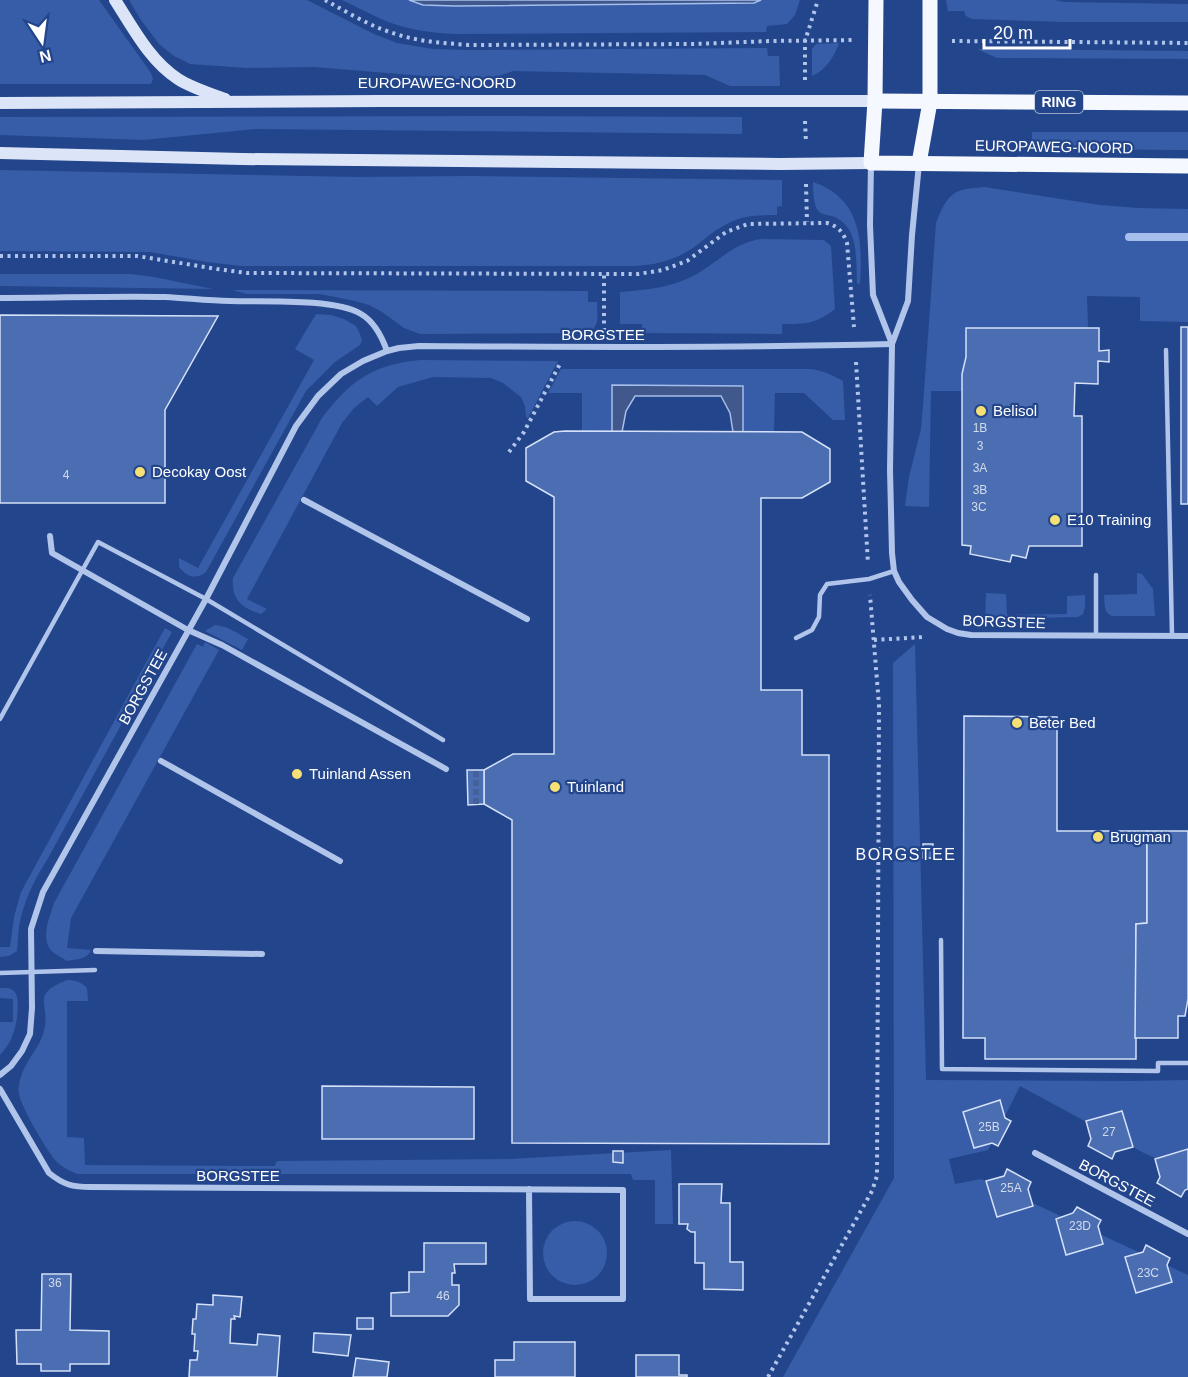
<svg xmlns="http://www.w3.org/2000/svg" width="1188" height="1377" font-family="Arial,sans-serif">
	<rect width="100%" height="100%" fill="#23458b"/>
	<g fill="#375da8">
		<path d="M0 0H99L151 73 153 79 151 84H0Z"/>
		<path d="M129 0H307L374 34 397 43 433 49 469 50 767 48 768 56H779L780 86H730L705 75 513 71 485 81 314 67 247 68 190 64 174 56 159 44 141 20Z"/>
		<path d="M342 0H409L423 5 455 6 754 3 761 0H800L795 15 787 24 767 26 766 32 456 34C430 33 404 29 381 19 368 13 355 6 342 0Z"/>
		<path d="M946 0H1055L1064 2 1188 4V22H1063L972 19 966 16 964 11H948Z"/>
		<path d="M839 43C834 57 826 70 812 76V49L816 44Z"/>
		<path d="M977 49 1188 51V59L997 58Z"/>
		<path d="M488 116 742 117V134L256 129 143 140 0 135V117Z"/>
		<path d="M1032 132H1188V150L1032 149Z"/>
		<path d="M0 170 357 177 470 176 782 180V206L777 207V215C760 215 742 215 727 224 714 230 704 240 693 248 675 260 656 265 635 266H241L207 262 150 252 0 251Z"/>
		<path d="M813 182C861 198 863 241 860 284L857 283C856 266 858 243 848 228 829 202 813 232 813 182Z"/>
		<path d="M984 187 1100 205 1138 208 1188 209V322L1140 321V297L1087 296 1088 328H966V357L962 374V391H931L929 507 905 506 909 477 921 429 923 406 936 223C941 211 946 196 959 191 966 188 977 188 984 187Z"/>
		<path d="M762 239 824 240 831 246 835 309C815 324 807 324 782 324V334L642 333V324H620V292C645 290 670 288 693 276 717 264 733 242 762 239Z"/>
		<path d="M0 274H131L154 277 213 289 0 286Z"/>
		<path d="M233 290 588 291V302H597C597 315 601 328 586 333L420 334 404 328 382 312 369 305 355 301 320 294H246Z"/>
		<path d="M316 314 331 315 344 319 356 326 360 334 362 340 360 345 335 362 306 391 206 572C196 580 187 577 179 567V558L198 568 314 360 295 349Z"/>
		<path d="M420 360 558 361 528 418 526 417 525 406 521 397 503 383 491 378 433 377 398 387 377 406 368 397 354 408 342 423 247 599 267 609 261 614C241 608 231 599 233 578L322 418C351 380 372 365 420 360Z"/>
		<path d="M561 369H811C824 371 832 375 843 381L845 420H833L804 393H775L774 432H743V387L612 386V432H582V393H548Z"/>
		<path d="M1137 573 1142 574 1153 589 1155 616H1112C1103 612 1105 605 1104 595L1137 594Z"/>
		<path d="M986 593 1006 594 1007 615 1067 614V596L1085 595V607L1083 614 1078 617 985 619Z"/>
		<path d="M215 625C228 626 237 633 248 639L242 650 205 631Z"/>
		<path d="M165 628 172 632 47 860C34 880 23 903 19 927 18 935 18 943 17 951L9 956 0 957V947H10L14 917 21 892Z"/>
		<path d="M205 642 219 650 71 918 67 948 91 950C87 960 76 959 67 961 63 958 58 956 54 953 39 941 49 919 54 903L197 644 203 647Z"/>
		<path d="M915 644 926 1080 1132 1081 1188 1080V1173L1144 1153 1020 1086 988 1150 949 1159 955 1184 981 1179 1188 1275V1377H783L894 1178 893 663Z"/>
		<path d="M67 980C76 980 81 982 87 988L88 1001H67V1137L84 1138 85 1165 275 1166 276 1162 279 1161 509 1159 671 1150 673 1224H655V1180H633L631 1174H77C70 1171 62 1167 57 1162 49 1155 20 1105 19 1094 18 1090 19 1084 20 1080 24 1061 40 1048 44 1031 51 1004 29 995 67 980Z"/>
		<path d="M0 988C5 988 10 987 14 991 21 997 17 1025 13 1034 11 1042 5 1049 0 1055V1022H13V999L0 998Z"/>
		<circle cx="575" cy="1253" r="32"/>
	</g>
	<g fill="#40588b" stroke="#a5beec" stroke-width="1.5">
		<path d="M409 0H761L754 3 455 6 423 5Z"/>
		<path d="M612 385 743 386V432H733L730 413 721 396H635L626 411 622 432H612Z"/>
	</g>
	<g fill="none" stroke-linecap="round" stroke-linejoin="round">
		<path stroke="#a5beec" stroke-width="8" d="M1129 237H1188"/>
	</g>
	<g fill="#4b6eb2" stroke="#d5e1f8" stroke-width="1.5">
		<path d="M0 315 218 316 165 410V503H0Z"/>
		<rect x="1181" y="327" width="7" height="177"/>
		<path d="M966 328H1099V351L1109 350V362L1098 361V384L1075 383 1074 416H1082V546H1029L1026 558 1012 555 1010 562 970 554 971 546 962 545V374L966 357Z"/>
		<path d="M565 431 802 432 830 449V482L802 498H761V690H802V755H829V1144L512 1143V820L484 804V770L513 754H554V497L526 481V448L554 432Z"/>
		<path d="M964 716 1057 717V831H1147V923L1136 924V1059H985V1038H963Z"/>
		<path d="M467 770H484V804L468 805Z"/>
		<path d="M1147 831H1188V999L1185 1016H1178V1038H1135L1136 924 1147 923Z"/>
		<rect x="923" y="844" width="10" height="14"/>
		<path d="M322 1086 474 1087V1139H322Z"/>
		<path d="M1000 1100 1005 1118 1011 1121 998 1146 992 1143 974 1148 963 1112Z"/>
		<path d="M1122 1111 1133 1147 1115 1152 1112 1159 1088 1146 1091 1139 1086 1121Z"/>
		<path d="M1188 1149V1189L1185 1190 1181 1197 1157 1183 1160 1177 1155 1159Z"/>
		<path d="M613 1151H623V1163L613 1162Z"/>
		<path d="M1007 1169 1031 1182 1028 1189 1033 1206 997 1217 986 1181 1004 1176Z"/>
		<path d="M679 1184H722L721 1203H730V1262H743V1290L704 1289V1263H695V1232H691L687 1229 688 1224H679Z"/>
		<path d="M1077 1207 1101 1220 1098 1226 1103 1244 1066 1255 1056 1219 1073 1213Z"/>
		<path d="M424 1243H486V1264H454L455 1273H452V1285H459V1305L448 1316H391V1293L409 1292V1272H424Z"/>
		<path d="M1146 1245 1170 1258 1167 1265 1172 1282 1136 1293 1125 1257 1143 1252Z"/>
		<path d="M42 1274H71L70 1330 109 1331V1364H70V1371H41V1364H17L16 1330H41Z"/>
		<path d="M213 1295 242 1297 240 1317 234 1316 235 1319H231L230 1343 257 1345 258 1334 280 1336 277 1377H189L190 1360H197L198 1351H194L195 1334H192L193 1319H196L197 1304 213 1305Z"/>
		<rect x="357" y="1318" width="16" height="11"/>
		<path d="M314 1333 351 1335 348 1356 313 1352Z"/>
		<path d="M514 1342H575V1377H495V1360H514Z"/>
		<path d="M636 1355H679V1375H687V1377H636Z"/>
		<path d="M356 1358 389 1362 387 1377H353Z"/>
	</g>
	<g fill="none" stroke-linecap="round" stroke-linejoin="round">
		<path stroke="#44619c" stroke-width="6" stroke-dasharray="6 3" stroke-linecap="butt" d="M476 804V770"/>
		<g stroke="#b1c5eb" stroke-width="4" stroke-dasharray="3 4.5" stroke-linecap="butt">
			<path d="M325 0C347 12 371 27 396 34 420 42 444 43 469 45L695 44 770 41 855 40"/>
			<path d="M952 41 1188 43"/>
			<path d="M805 80V41L818 0"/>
			<path d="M805 121 806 143"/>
			<path d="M806 184 807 222"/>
			<path d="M0 256H137L217 269 247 273 638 274 663 270 687 261 726 232 748 224 827 223C838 226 843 232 847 243L854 327"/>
			<path d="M604 331V275"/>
			<path d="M856 362 868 564"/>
			<path d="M509 452 524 432 561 362"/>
			<path d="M874 640 924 637"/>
			<path d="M768 1377 872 1191 877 1176 879 705 870 595"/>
		</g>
		<g stroke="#b1c5eb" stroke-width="4.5">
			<path d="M1166 350 1172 635"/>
			<path d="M1096 575V635"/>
			<path d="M796 638 812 630 819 617 820 595 827 584 869 579 894 571"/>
			<path d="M0 719 98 542 206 599 443 740"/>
			<path d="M941 940 942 1069 1158 1071V1063H1188"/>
			<path d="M0 973 95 970"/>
		</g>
		<g stroke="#b1c5eb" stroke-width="6">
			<path d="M871 163 870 225 873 295 892 344"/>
			<path d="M919 164 912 235 908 301 892 344 890 470 892 553 894 571 899 582 912 600 927 617 947 629 958 633 971 635 1188 636"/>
			<path d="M0 298C55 298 110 296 165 297 187 298 208 301 230 301 263 302 334 298 361 314 375 322 382 337 387 351"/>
			<path d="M304 500 527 619"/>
			<path d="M50 536 52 553 188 630 222 645 446 769"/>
			<path d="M161 761 340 861"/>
			<path d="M96 951 262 954"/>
			<path d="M0 1075 11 1066 22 1051 30 1034 32 1008 31 929 43 892 206 599 296 426 318 396 341 374 363 361 387 351 399 348 419 346C577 347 735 348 892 344"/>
			<path d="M0 1089 49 1173C64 1185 72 1187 91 1187L623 1190V1299H530L529 1189"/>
			<path d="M1035 1153 1188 1234"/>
		</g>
		<g stroke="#dce5f8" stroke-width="12">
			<path d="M115 0C133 28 150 61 178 79 190 87 211 94 225 99"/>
			<path d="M0 103 381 101H875"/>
			<path d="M0 153 242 159 780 164 871 163"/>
		</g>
		<g stroke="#f5f8fe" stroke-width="15">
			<path d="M876 0 875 101 871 163 1188 166"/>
			<path d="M875 101 1188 103"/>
			<path d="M919 163 930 102V0"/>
		</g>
	</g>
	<g fill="#f6df74" stroke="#23458b" stroke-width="2">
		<circle cx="981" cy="411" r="6"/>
		<circle cx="140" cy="472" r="6"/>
		<circle cx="1055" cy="520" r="6"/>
		<circle cx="1017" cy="723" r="6"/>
		<circle cx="297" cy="774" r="6"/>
		<circle cx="555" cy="787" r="6"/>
		<circle cx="1098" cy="837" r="6"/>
	</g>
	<g text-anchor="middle" stroke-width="4.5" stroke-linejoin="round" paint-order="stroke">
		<g font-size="12" fill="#d2dbec">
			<text x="980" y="432">1B</text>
			<text x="980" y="450">3</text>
			<text x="980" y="472">3A</text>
			<text x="66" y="479">4</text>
			<text x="980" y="494">3B</text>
			<text x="979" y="511">3C</text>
			<text x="989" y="1131">25B</text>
			<text x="1109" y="1136">27</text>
			<text x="1011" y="1192">25A</text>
			<text x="1080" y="1230">23D</text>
			<text x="1148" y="1277">23C</text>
			<text x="55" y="1287">36</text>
			<text x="443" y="1300">46</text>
		</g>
		<rect fill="#23458b" stroke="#bdc7dc" stroke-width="1.5" x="1035" y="91" width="48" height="22" rx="4.5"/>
		<g font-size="14" font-weight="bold" fill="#fff">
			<text x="1059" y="107">RING</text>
		</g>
		<g font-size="15" fill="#fff" stroke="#23458b">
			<text x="437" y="88">EUROPAWEG-NOORD</text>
			<text transform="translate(1054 147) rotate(1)" y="5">EUROPAWEG-NOORD</text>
			<text x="603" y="340">BORGSTEE</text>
			<text transform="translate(1004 622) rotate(2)" y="5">BORGSTEE</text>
			<text transform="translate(143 687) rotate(-61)" y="5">BORGSTEE</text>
			<text x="238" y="1181">BORGSTEE</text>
			<text transform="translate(1117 1183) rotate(28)" y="5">BORGSTEE</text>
		</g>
		<g font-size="15" fill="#fff" stroke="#23458b" text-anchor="start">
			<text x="993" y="416">Belisol</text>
			<text x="152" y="477">Decokay Oost</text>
			<text x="1067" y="525">E10 Training</text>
			<text x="1029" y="728">Beter Bed</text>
			<text x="309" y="779">Tuinland Assen</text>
			<text x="567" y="792">Tuinland</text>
			<text x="1110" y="842">Brugman</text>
		</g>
		<g font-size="16" letter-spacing="1.5" fill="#fff" stroke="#23458b">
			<text x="906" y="860">BORGSTEE</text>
		</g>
	</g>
	<g transform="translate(42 42) rotate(167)" stroke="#23458b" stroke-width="4.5" paint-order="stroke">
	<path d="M0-4.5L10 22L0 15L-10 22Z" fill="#ffffff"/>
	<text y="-9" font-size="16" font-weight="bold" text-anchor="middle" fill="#ffffff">N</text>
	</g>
	<path d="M984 39v9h86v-9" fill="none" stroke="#ffffff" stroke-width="3"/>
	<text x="993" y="39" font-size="18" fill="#ffffff" stroke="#23458b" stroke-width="4.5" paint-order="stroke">20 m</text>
</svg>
